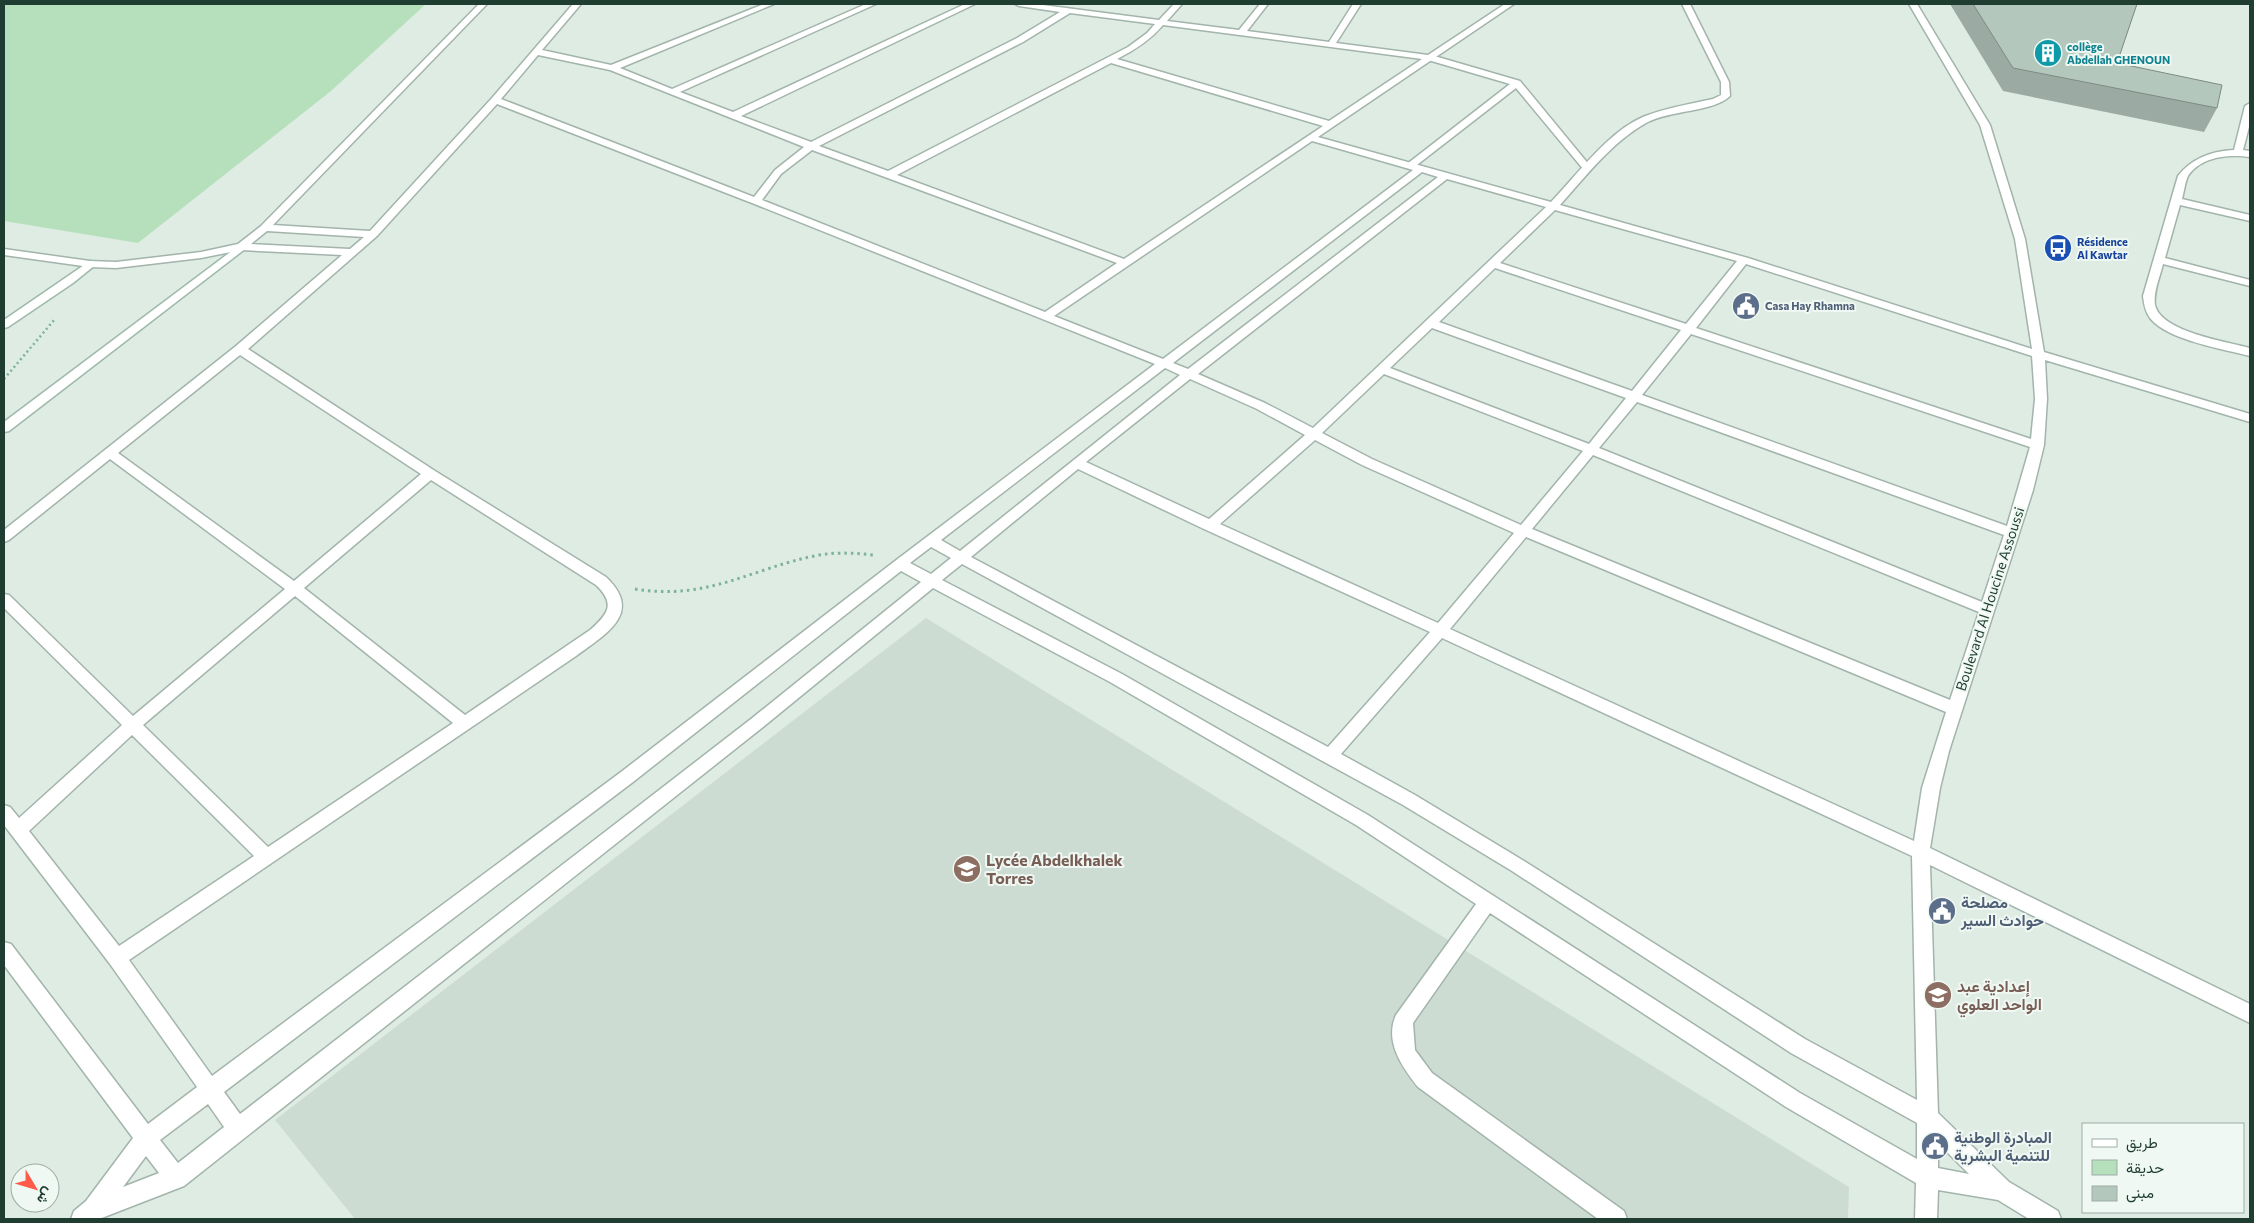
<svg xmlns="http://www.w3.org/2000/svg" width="2254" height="1223" font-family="Commissioner,Vazirmatn,sans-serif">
	<rect width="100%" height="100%" fill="#dfece4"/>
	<path fill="#cddcd3" d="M926 618 1849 1187 1848 1219H355L275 1120Z"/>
	<path fill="#b6e0bb" d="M4 4H426L331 91 138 243 4 221Z"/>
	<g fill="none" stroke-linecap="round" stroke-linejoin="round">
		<defs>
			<path id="lane" d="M1431 55 1520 81 1590 166V170H1584L1516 88 1413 168H1407V164L1510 84 1428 60 1427 58Z"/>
			<g id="street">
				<path d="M479 4H487L273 225 370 231 492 98 573 4H581L542 50 611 65 764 4H774L620 68 672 89 866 4H876L680 92 733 112 965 4H975L741 116 811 142 1017 38 1060 12 1019 6 1015 4H1035L1159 20 1174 4H1182L1167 21 1239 30 1260 4H1268L1247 31 1329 42 1353 4H1361L1336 43 1428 55 1505 4H1514L1318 137 1551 202C1577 175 1608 132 1643 117 1665 108 1690 104 1713 99L1721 95V82L1682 4H1690L1729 82 1730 96C1714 112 1669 110 1646 123 1612 142 1586 176 1560 205L1748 258 2032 349 2015 239 1980 125 1909 4H1917L1990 125 2025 239 2044 352 2250 414V422L2045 360 2047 399 2044 445 2033 490 1949 751 1940 788 1930 848 2250 1004V1023L1930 865 1938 1113 2009 1182 2058 1211 2061 1219H2029L1998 1200 1938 1190 1937 1219H1915L1916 1183 1786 1107 1490 913 1413 1023 1415 1050 1432 1073 1624 1211 1627 1219H1598L1418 1087C1402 1067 1384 1041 1396 1015L1476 904 1356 825 1110 682 933 588 763 727 184 1186 99 1219H71L74 1211 86 1201 133 1138 4 965V942L11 944 148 1124 197 1087 110 964 4 825V805L10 807 19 818 122 725 4 608V594L9 595 133 716 285 589 110 459 9 540 4 542V530L236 346 342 255 241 250 201 258 116 268 90 267 4 255V249L90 261 116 262 201 252 238 244 261 226ZM1070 13 1155 24 1147 33 1128 47 888 171 819 146 1023 42ZM1163 25 1422 59 1329 121 1117 59C1135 50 1150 40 1163 25ZM538 55 610 70 804 147 775 170 754 197 501 99ZM1111 63 1323 126 1124 259 897 175ZM497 104 752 203 1155 364 895 561 621 772 212 1076 129 960 576 656C606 634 644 613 606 577L435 471 248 349 377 236ZM1312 141 1413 170 1163 359 1054 316ZM812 150 1117 263 1045 312 762 200 781 174ZM1422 172 1438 177 1188 369 1173 363ZM1447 179 1546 207 1313 428 1265 403 1198 374ZM1555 210 1737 261 1686 324 1500 263ZM267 231 364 237 350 249 251 244ZM1746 264 2032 356 2035 399 2031 439 1696 328ZM1495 268 1681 330 1632 391 1439 322ZM1432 328 1626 398 1589 444 1390 368ZM1691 334 2030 447 2007 526 1642 395ZM240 355 421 474 294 581 118 453ZM1165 368 1180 375 960 551 941 540ZM1384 374 1583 451 1521 525 1372 459 1322 433ZM1190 379 1257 409 1305 435 1209 519 1086 462ZM1637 402 2004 535 1982 602 1599 448ZM1315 440 1362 465 1514 533 1438 623 1220 524ZM1593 455 1979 612 1950 700 1532 529ZM1078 469 1204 529 1430 632 1328 747 971 557ZM431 480 596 585C616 604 608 614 590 630L465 715 304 588ZM1526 537 1946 712 1922 788 1914 841 1450 629ZM931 547 951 558 931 574 910 563ZM962 564 1403 805 1512 871 1791 1053 1917 1123V1159L1800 1093 1368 815 1122 674 942 580ZM901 571 921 582 751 719 240 1114 224 1092 633 782ZM295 596 453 723 268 847 143 725ZM1442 638 1912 856 1917 1100 1805 1039 1524 861 1415 795 1341 754ZM132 735 254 856 119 946 29 831ZM208 1104 224 1127 178 1163 160 1140ZM1938 1143 1969 1174 1938 1168ZM146 1156 159 1173 123 1187Z"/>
				<path d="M2250 103V123L2243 150 2250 151V157C2230 154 2201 156 2188 176 2185 182 2184 192 2182 199L2250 215V221L2180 205 2165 258 2250 280V286L2163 264C2160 277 2153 292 2155 305 2161 332 2228 342 2250 348V356C2223 349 2167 340 2150 318 2145 311 2144 304 2143 296L2178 176C2192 158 2212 151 2234 150L2245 106Z"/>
			</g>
			<g id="secondary">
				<path d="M241 244 246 247 245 249 9 431 4 432V422Z"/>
				<path d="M90 261 94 262 95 264 94 266 73 283 8 327 4 328V320Z"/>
			</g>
		</defs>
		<use href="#lane" stroke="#a2b4ab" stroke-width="3"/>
		<use href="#street" stroke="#a2b4ab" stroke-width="3"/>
		<use href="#secondary" stroke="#9db9ab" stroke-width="3"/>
		<path stroke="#7db39a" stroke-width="2.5" stroke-dasharray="2 3" stroke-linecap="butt" d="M4 379 55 319"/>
		<path stroke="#7db39a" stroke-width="3" stroke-dasharray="2.5 4" stroke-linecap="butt" d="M635 589C709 601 751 568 819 555 837 552 855 553 873 555"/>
		<use href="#lane" fill="#fff" fill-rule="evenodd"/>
		<use href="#street" fill="#fff" fill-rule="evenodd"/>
		<use href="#secondary" fill="#fff" fill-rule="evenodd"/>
	</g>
	<path fill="#9baba3" d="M1950 4H2137L2117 63 2217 108 2204 132 2003 91Z"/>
	<path fill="#b4c7bd" stroke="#7e8b84" d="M1973 4H2137L2117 63 2222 85 2217 108 2013 68Z"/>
	<defs>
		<symbol id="building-disc" viewBox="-11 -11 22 22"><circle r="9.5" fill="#0f9aa8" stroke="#f0f8f3"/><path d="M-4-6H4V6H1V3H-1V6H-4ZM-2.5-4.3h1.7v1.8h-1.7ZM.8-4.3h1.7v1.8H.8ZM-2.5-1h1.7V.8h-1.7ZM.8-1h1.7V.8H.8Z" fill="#fff"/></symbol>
		<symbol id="bus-disc" viewBox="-11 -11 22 22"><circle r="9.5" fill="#1a4fb4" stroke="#f0f8f3"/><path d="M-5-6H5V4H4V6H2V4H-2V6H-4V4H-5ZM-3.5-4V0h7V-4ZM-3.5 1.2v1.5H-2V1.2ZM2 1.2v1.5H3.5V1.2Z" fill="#fff"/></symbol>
		<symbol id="civic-disc" viewBox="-11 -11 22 22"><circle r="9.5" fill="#5c6f8a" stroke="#f0f8f3"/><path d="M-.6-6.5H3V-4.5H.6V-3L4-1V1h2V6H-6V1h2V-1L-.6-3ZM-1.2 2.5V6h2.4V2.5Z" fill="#fff"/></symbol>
		<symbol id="school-disc" viewBox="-11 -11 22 22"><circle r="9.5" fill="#8d6e63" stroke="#f0f8f3"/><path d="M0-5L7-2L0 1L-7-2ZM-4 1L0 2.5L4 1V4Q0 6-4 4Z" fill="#fff"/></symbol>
	</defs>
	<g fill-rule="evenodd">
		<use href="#building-disc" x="2032" y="37" width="32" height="32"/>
		<use href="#bus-disc" x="2042" y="232" width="32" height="32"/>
		<use href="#civic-disc" x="1730" y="290" width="32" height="32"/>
		<use href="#school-disc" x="951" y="853" width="32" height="32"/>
		<use href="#civic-disc" x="1926" y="895" width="32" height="32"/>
		<use href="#school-disc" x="1922" y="979" width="32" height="32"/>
		<use href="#civic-disc" x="1919" y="1130" width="32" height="32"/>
	</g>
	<g text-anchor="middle" stroke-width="4" stroke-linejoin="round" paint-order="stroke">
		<g font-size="11" font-weight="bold" fill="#0d838f" stroke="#f0f8f3" text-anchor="start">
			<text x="2067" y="51">collège<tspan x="2067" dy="13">Abdellah GHENOUN</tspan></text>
		</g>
		<g font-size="11" font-weight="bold" fill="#164399" stroke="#f0f8f3" text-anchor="start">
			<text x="2077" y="246">Résidence<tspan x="2077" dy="13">Al Kawtar</tspan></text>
		</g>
		<g font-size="11" font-weight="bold" fill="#4e5e75" stroke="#f0f8f3" text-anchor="start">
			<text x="1765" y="310">Casa Hay Rhamna</text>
		</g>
		<g font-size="14" fill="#1f3e31" stroke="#f0f8f3">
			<text transform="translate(1990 599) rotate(-72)" y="5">Boulevard Al Houcine Assoussi</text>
		</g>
		<g font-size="16" font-weight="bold" fill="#785e54" stroke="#f0f8f3" text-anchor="start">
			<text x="986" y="866">Lycée Abdelkhalek<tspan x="986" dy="18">Torres</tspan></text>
			<text x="1957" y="992">إعدادية عبد<tspan x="1957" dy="18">الواحد العلوي</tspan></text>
		</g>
		<g font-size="16" font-weight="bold" fill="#4e5e75" stroke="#f0f8f3" text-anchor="start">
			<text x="1961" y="908">مصلحة<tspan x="1961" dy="18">حوادث السير</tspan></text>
			<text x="1954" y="1143">المبادرة الوطنية<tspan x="1954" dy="18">للتنمية البشرية</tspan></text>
		</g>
	</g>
	<rect width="2254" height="1223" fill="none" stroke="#1f3e31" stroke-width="10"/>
	<rect x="2082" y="1123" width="162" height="90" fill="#f0f8f3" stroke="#9caea5"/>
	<rect x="2092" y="1139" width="25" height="8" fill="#ffffff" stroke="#9caea5"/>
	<text x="2126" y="1148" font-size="15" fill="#1f3e31">طريق</text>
	<rect x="2092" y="1160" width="25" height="15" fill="#b6e0bb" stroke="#9caea5"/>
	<text x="2126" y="1173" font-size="15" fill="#1f3e31">حديقة</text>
	<rect x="2092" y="1186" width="25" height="15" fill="#b4c7bd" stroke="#9caea5"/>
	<text x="2126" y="1198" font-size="15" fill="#1f3e31">مبنى</text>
	<g transform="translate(35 1188) rotate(128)"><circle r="24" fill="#f0f8f3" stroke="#9caea5"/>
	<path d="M0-4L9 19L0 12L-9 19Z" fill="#ff5b4a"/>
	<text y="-8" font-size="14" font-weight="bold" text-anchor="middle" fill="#1f3e31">ش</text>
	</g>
</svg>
